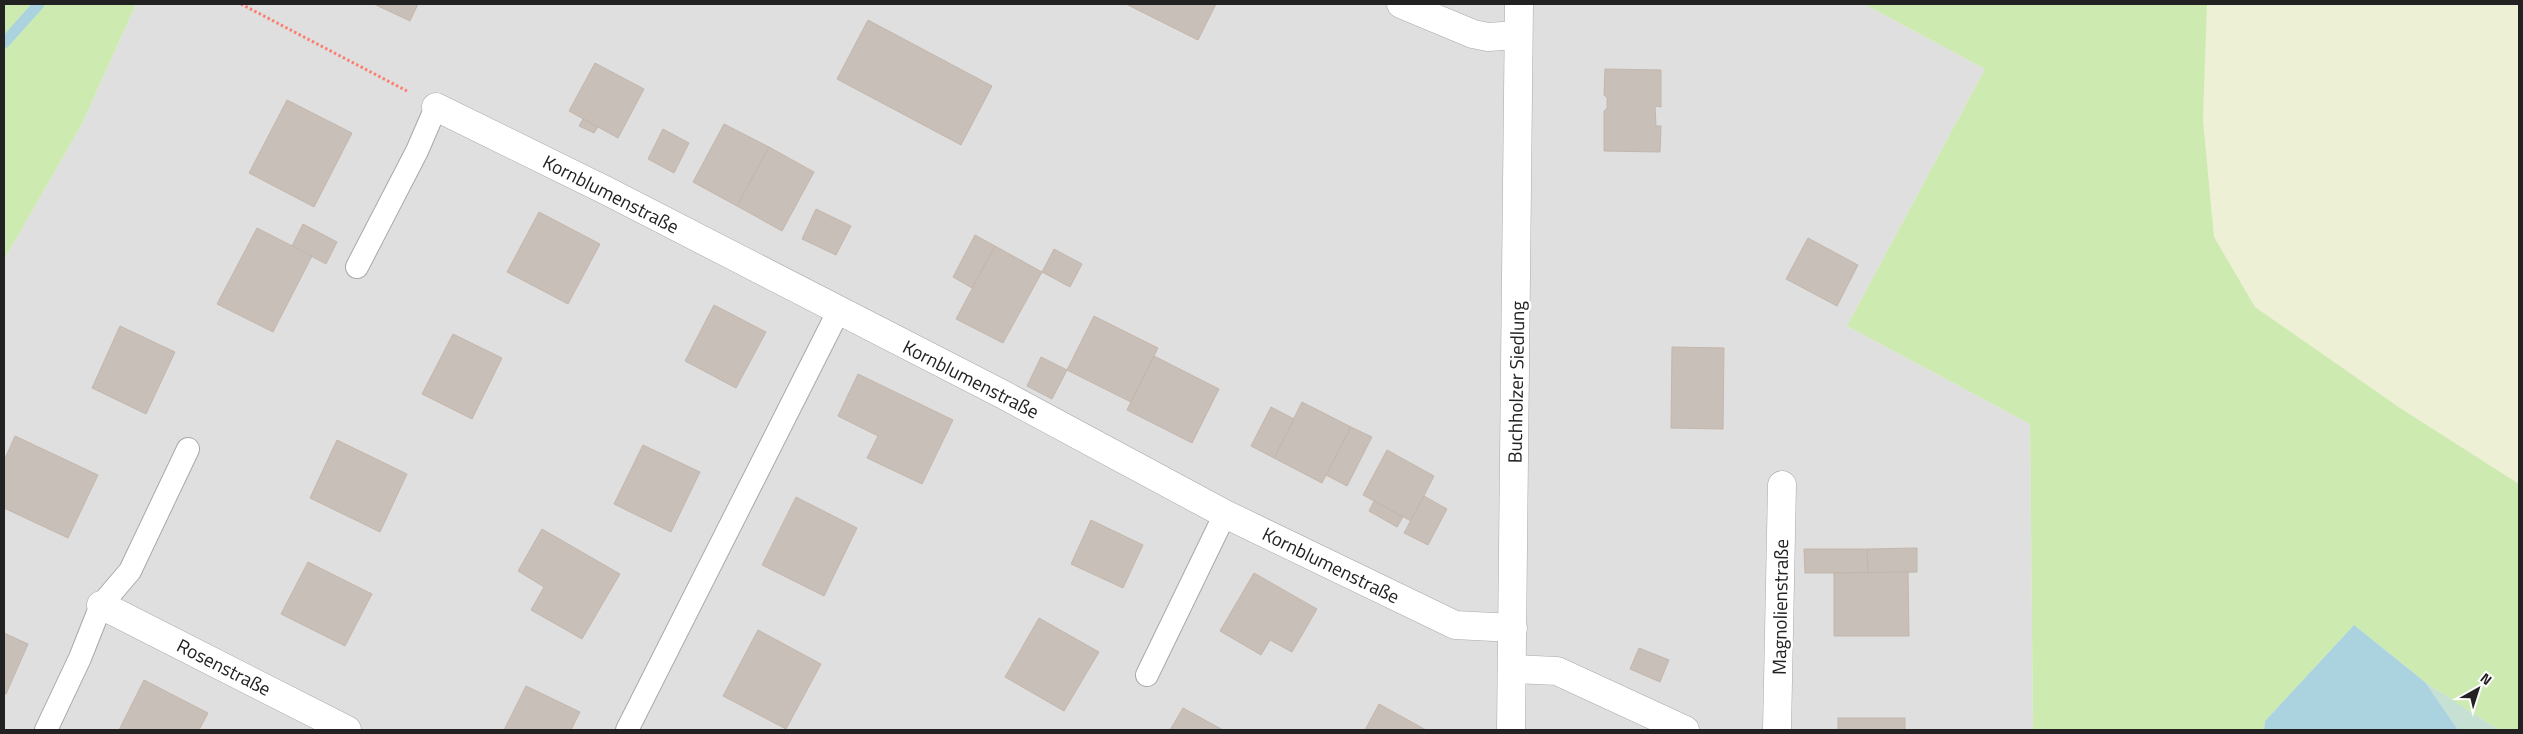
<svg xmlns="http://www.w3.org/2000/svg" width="2523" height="734" font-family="'Titillium Web',sans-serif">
	<rect width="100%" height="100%" fill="#f2efe9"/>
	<path fill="#e0dfdf" d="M136 4H1864L1985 69 1847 326 2030 424 2033 730H4V260L82 124Z"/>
	<path fill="#eef0d5" d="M2207 4H2519V484L2400 408 2255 307 2214 237 2203 120Z"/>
	<g fill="#cdebb0">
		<path d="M4 4H136L82 124 4 260Z"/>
		<path d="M1864 4H2207L2203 120 2214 237 2255 307 2400 408 2519 484V730H2500L2491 725 2425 682 2354 625 2265 721 2264 730H2033L2030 424 1847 326 1985 69Z"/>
	</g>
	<path fill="#c6e0d4" d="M2425 682 2491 725 2500 730H2458Z"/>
	<path fill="#aad3df" d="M2354 625 2425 682 2458 730H2264L2265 721Z"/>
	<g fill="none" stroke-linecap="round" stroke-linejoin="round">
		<path stroke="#aad3df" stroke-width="11" d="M4 43 39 4"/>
	</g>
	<g fill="#c7bfb8" stroke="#c4b6ab">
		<path d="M374 4H418L410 21Z"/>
		<path d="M1126 4H1216L1198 40Z"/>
		<path d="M868 20 992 86 961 145 837 79Z"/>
		<path d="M595 63 644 89 618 138 569 111Z"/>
		<path d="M1605 69 1661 70V107L1655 106 1656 126H1661L1660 152 1604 151V111L1607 108V98L1604 95Z"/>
		<path d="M287 100 352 133 314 207 249 173Z"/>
		<path d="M583 119 598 127 594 133 579 126Z"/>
		<path d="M724 124 769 147 737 206 693 182Z"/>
		<path d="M663 129 689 143 674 173 648 159Z"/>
		<path d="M769 147 814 172 782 231 737 206Z"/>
		<path d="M816 209 851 226 836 255 802 239Z"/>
		<path d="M539 212 600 244 568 304 507 272Z"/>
		<path d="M303 224 337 242 326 264 292 246Z"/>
		<path d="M257 228 312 256 273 332 217 304Z"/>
		<path d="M975 235 995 246 972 288 953 277Z"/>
		<path d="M1808 238 1858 265 1837 306 1786 279Z"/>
		<path d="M995 246 1042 272 1003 343 956 319Z"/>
		<path d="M1054 249 1082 264 1070 287 1042 272Z"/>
		<path d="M714 305 766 332 736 388 685 361Z"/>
		<path d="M1094 316 1158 348 1131 402 1067 370Z"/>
		<path d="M120 326 175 352 146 414 92 388Z"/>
		<path d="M453 334 502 358 472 419 422 394Z"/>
		<path d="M1672 347 1724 348 1723 429 1671 428Z"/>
		<path d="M1154 356 1219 389 1192 443 1127 410Z"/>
		<path d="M1041 357 1067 370 1052 399 1027 386Z"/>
		<path d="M858 374 953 420 922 484 867 458 878 436 838 416Z"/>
		<path d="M1302 402 1351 427 1322 483 1274 458Z"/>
		<path d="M1271 407 1294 419 1274 458 1251 446Z"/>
		<path d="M1351 427 1372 437 1347 486 1326 475Z"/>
		<path d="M15 436 98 475 68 538 4 508V461Z"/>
		<path d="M337 440 407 474 380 532 310 498Z"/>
		<path d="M643 445 700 472 671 532 614 504Z"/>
		<path d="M1387 450 1434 476 1411 521 1363 495Z"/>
		<path d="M1424 496 1447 509 1428 545 1404 533Z"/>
		<path d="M796 497 857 528 824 596 762 565Z"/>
		<path d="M1374 501 1403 517 1397 527 1369 511Z"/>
		<path d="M1091 520 1143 545 1123 588 1071 564Z"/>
		<path d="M542 529 620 574 582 639 531 610 544 587 518 571Z"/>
		<path d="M1917 548V572L1868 573 1867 549Z"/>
		<path d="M1804 549H1867L1868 573H1805Z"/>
		<path d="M308 562 372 594 345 646 281 614Z"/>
		<path d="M1908 572 1909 636H1834V573Z"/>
		<path d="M1254 573 1317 609 1292 652 1270 640 1261 655 1220 631Z"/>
		<path d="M1039 618 1099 652 1064 711 1005 677Z"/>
		<path d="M758 630 821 664 786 729 723 696Z"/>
		<path d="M4 633 28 644 6 694 4 693Z"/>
		<path d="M1639 648 1669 660 1660 682 1630 669Z"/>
		<path d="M144 680 208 713 199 730H119Z"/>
		<path d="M526 686 580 712 571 730H504Z"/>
		<path d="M1379 704 1426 730H1365Z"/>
		<path d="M1183 708 1223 730H1170Z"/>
		<rect x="1838" y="718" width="67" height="12"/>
	</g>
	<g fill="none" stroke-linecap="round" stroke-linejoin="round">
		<defs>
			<g id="service">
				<path d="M357 267 417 151 436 107"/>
				<path d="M1147 675 1225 514"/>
				<path d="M46 730 80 658 101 605 130 571 188 449"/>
				<path d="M627 730 839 310"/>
			</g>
			<g id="minor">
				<path d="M1401 4 1473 34 1488 37 1518 35"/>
				<path d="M436 107 607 191 1002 394 1225 514 1455 625 1513 628"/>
				<path d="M101 605 347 730"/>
				<path d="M1512 669 1557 671 1685 730"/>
				<path d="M1777 730 1782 485"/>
			</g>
			<path id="tertiary" d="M1511 730 1519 4"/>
		</defs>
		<use href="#service" stroke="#a9a9a9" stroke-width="24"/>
		<use href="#minor" stroke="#a9a9a9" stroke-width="29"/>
		<use href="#tertiary" stroke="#a9a9a9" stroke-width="29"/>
		<path stroke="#fa8072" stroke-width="3" stroke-dasharray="2.5 2.5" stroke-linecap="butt" d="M241 4 407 91"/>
		<use href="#service" stroke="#fff" stroke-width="22"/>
		<use href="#minor" stroke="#fff" stroke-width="28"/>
		<use href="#tertiary" stroke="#fff" stroke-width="28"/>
	</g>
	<g text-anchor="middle" stroke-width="5" stroke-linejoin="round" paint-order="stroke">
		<g font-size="19" fill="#222" stroke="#fff">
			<text transform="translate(611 194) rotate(27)" y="7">Kornblumenstraße</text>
			<text transform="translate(971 379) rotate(27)" y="7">Kornblumenstraße</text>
			<text transform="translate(1516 382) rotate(-89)" y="7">Buchholzer Siedlung</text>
			<text transform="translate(1331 565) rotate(26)" y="7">Kornblumenstraße</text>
			<text transform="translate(1780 607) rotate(-89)" y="7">Magnolienstraße</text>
			<text transform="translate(224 667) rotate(27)" y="7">Rosenstraße</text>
		</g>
	</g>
	<rect width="2523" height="734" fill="none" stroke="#222222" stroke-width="10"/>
	<g transform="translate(2478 689) rotate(39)" stroke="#ffffff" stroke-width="4" paint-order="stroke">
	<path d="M0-4L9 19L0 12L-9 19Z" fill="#222222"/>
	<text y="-8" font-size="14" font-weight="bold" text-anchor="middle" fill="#222222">N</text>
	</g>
</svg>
